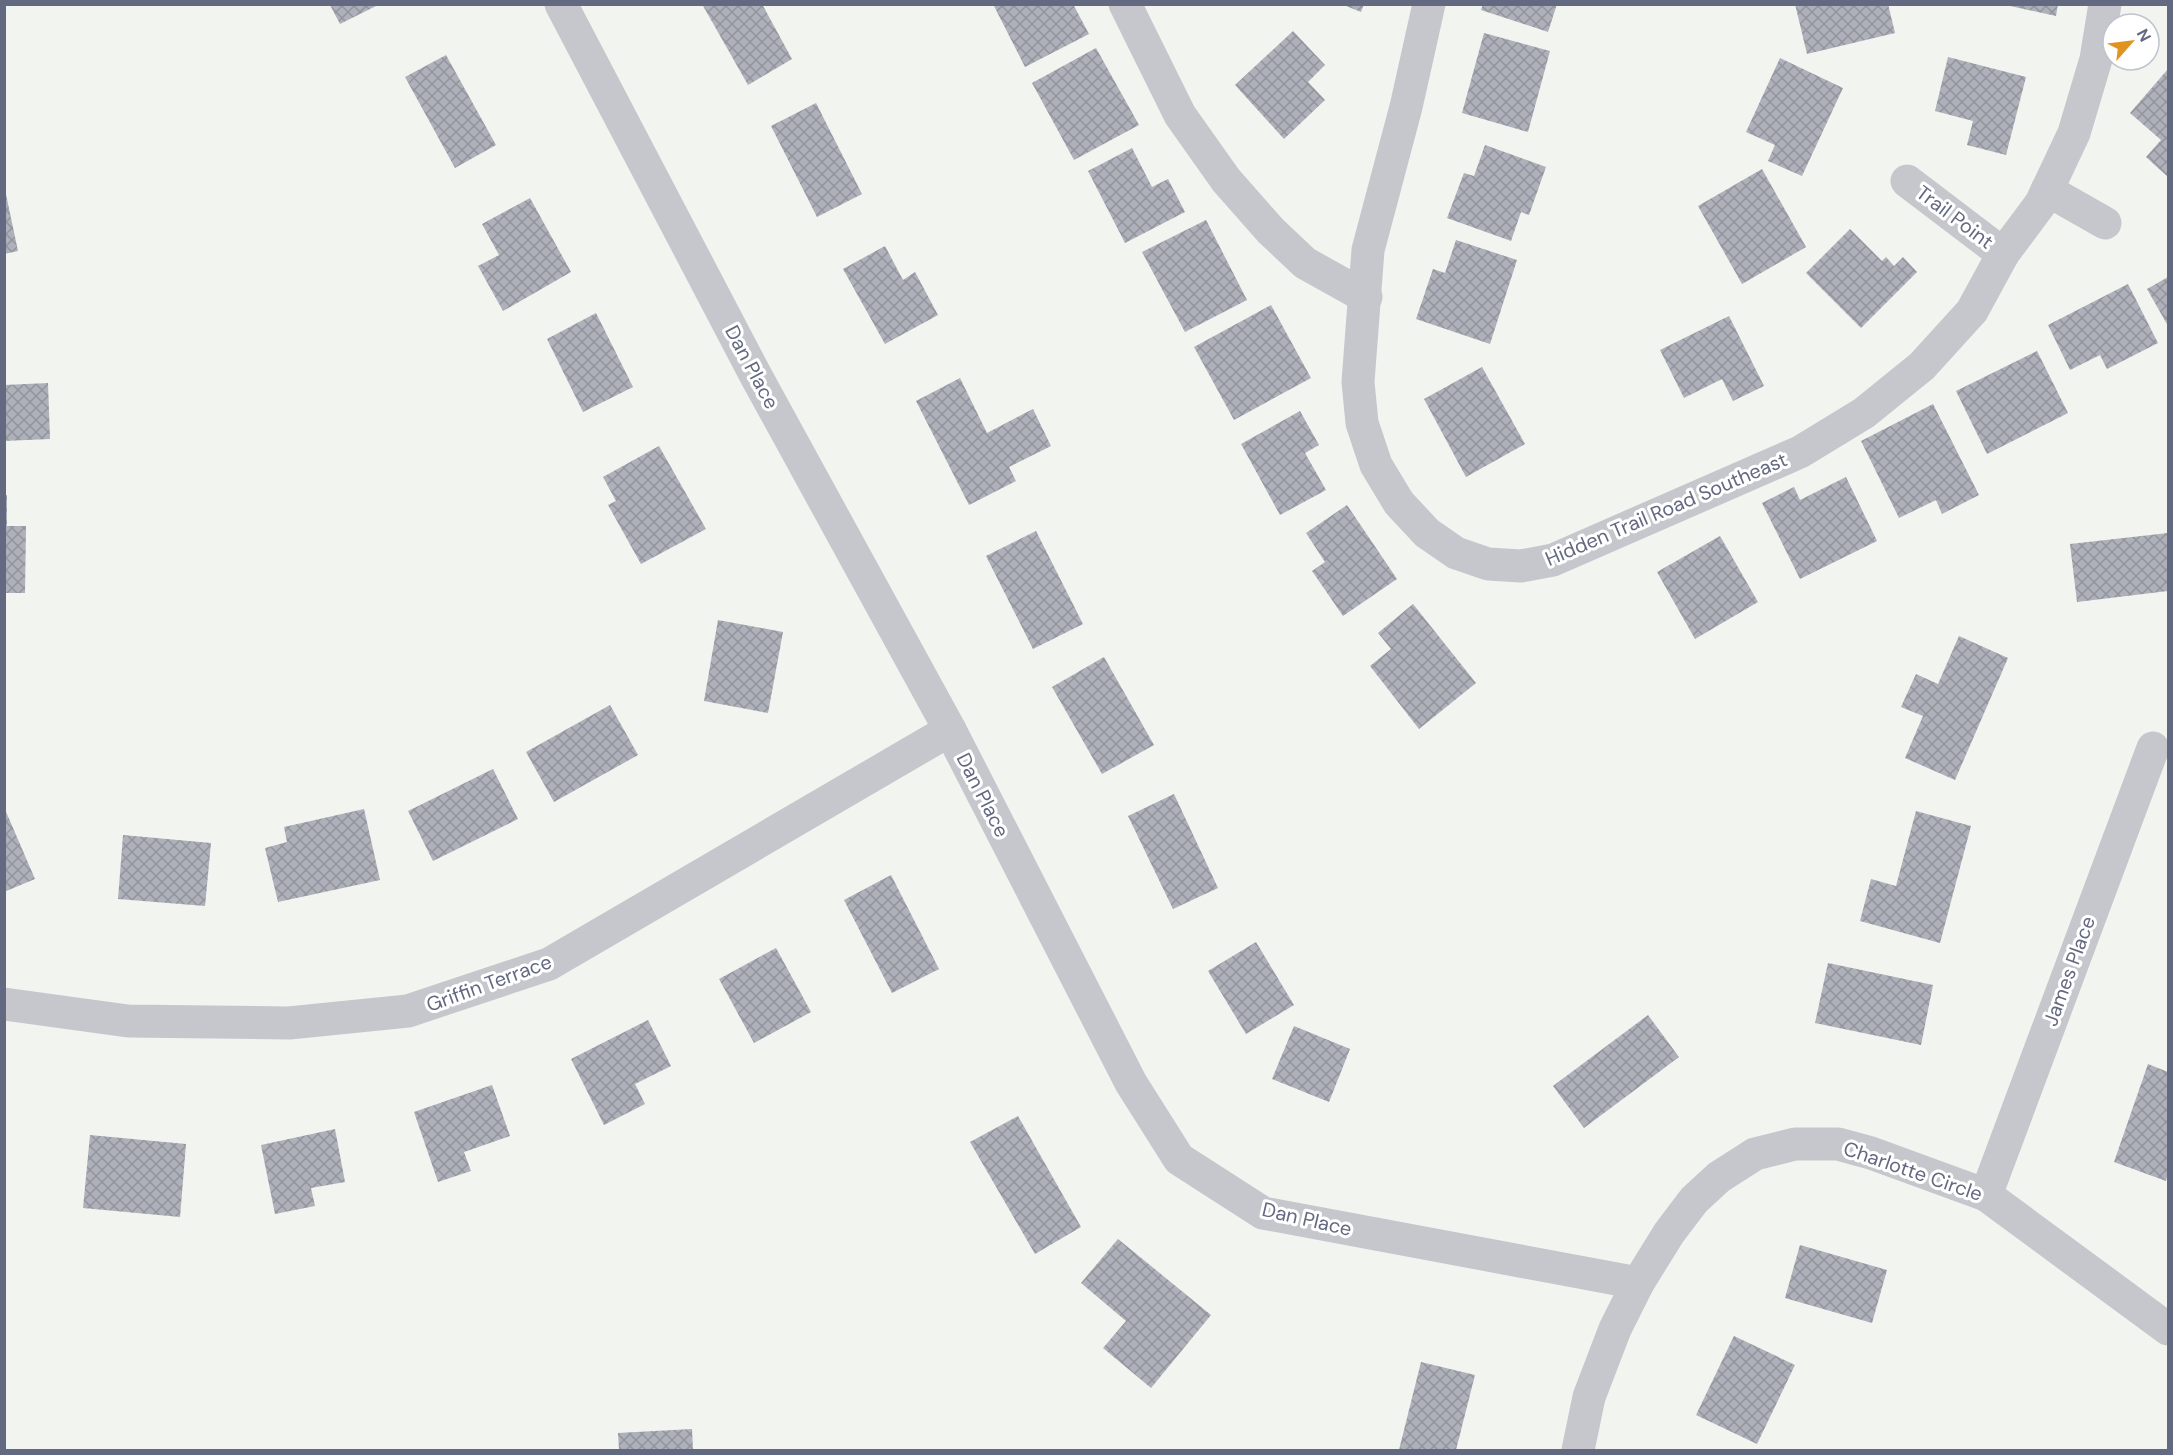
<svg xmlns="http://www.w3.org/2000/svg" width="2173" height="1455" font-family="'DM Sans',sans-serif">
	<defs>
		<pattern id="building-cross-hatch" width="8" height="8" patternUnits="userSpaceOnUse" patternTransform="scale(1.5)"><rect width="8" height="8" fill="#aeb1b9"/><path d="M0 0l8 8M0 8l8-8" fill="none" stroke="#91949c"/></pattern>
	</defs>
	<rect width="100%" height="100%" fill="#f2f4f0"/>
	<g fill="url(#building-cross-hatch)">
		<path d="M702 4H762L792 59 748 85Z"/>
		<path d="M993 4H1073L1089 34 1025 67Z"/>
		<path d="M1341 4H1364L1361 12Z"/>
		<path d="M1483 4H1557L1548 32 1481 10Z"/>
		<path d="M1795 4H1888L1895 33 1807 54Z"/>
		<path d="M2001 4H2058L2056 16Z"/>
		<path d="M330 5H378L340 24Z"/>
		<path d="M1293 31 1325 65 1308 82 1325 100 1284 139 1235 85Z"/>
		<path d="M1484 33 1550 51 1528 132 1462 113Z"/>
		<path d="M1096 48 1139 125 1074 160 1032 83Z"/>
		<path d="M446 55 496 145 455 168 405 77Z"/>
		<path d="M1948 57 2026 77 2006 155 1967 145 1973 121 1935 111Z"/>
		<path d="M1780 58 1843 88 1802 176 1768 161 1775 145 1746 132Z"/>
		<path d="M2168 69V177L2146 157 2161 140 2130 113Z"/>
		<path d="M816 103 862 194 817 217 771 126Z"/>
		<path d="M1485 145 1546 167 1529 215 1521 212 1511 241 1447 218 1464 173 1474 176Z"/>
		<path d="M1132 148 1152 187 1168 179 1185 212 1125 243 1088 171Z"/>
		<path d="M1762 169 1806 247 1742 284 1698 206Z"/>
		<path d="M4 185 18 251 4 254Z"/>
		<path d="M530 198 571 272 503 311 478 266 499 255 482 224Z"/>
		<path d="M1206 220 1247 300 1185 332 1142 252Z"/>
		<path d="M1850 229 1882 261 1886 257 1894 266 1903 257 1917 272 1861 328 1806 273Z"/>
		<path d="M1456 240 1517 260 1490 344 1416 319 1433 269 1445 273Z"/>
		<path d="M885 246 903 280 915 272 938 315 885 344 843 269Z"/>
		<path d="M2168 277V326L2147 289Z"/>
		<path d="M2128 284 2158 343 2107 369 2100 355 2070 370 2048 325Z"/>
		<path d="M1271 305 1311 378 1234 420 1194 347Z"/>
		<path d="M596 313 633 387 583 412 547 339Z"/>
		<path d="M1729 316 1764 386 1733 401 1722 379 1684 398 1660 350Z"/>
		<path d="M2037 351 2068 413 1987 454 1956 391Z"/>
		<path d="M1482 367 1525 444 1466 477 1424 399Z"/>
		<path d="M960 378 987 433 1033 409 1051 446 1009 467 1016 481 969 505 916 401Z"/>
		<path d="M48 383 50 439 4 441V385Z"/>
		<path d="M1933 404 1979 495 1942 514 1936 500 1899 518 1861 441Z"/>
		<path d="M1300 411 1319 445 1305 453 1326 490 1280 515 1241 444Z"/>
		<path d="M659 446 706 529 641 564 608 505 616 501 603 477Z"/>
		<path d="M1846 477 1877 541 1800 579 1762 503 1794 487 1800 500Z"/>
		<path d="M4 495H7V526H26L25 593H4Z"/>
		<path d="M1347 505 1397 579 1343 616 1312 571 1325 562 1306 533Z"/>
		<path d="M1036 531 1083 624 1033 649 986 556Z"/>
		<path d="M2168 533V591L2077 602 2070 544Z"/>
		<path d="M1720 536 1758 602 1695 639 1657 572Z"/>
		<path d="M1413 604 1476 683 1419 729 1370 666 1391 649 1378 633Z"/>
		<path d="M718 620 783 632 768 713 704 701Z"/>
		<path d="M1959 636 2008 658 1955 780 1905 758 1923 716 1901 707 1916 674 1938 684Z"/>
		<path d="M1104 657 1154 745 1102 774 1052 687Z"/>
		<path d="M610 705 638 755 554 802 526 752Z"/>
		<path d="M493 769 518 819 433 861 408 811Z"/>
		<path d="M1174 794 1218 888 1173 909 1128 816Z"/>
		<path d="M4 807 35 879 4 892Z"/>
		<path d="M364 809 380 880 278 902 265 848 287 842 284 827Z"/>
		<path d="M1916 811 1971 826 1940 943 1860 921 1871 879 1896 886Z"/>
		<path d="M123 835 211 843 205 906 118 899Z"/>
		<path d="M891 875 939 969 892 993 844 900Z"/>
		<path d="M1256 942 1294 1005 1246 1034 1208 971Z"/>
		<path d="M776 948 811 1012 754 1043 719 979Z"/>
		<path d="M1828 963 1933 985 1921 1045 1815 1023Z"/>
		<path d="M1648 1015 1679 1057 1584 1128 1553 1086Z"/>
		<path d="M648 1020 671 1066 635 1084 645 1104 604 1125 571 1059Z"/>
		<path d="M1294 1026 1350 1049 1329 1102 1272 1079Z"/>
		<path d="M2148 1064 2168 1072V1174L2166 1181 2114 1162Z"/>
		<path d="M492 1085 510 1136 464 1152 471 1171 438 1182 414 1112Z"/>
		<path d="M1018 1116 1081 1227 1035 1254 970 1142Z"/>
		<path d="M335 1129 345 1182 311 1188 315 1206 275 1214 261 1145Z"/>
		<path d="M90 1135 186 1144 180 1217 83 1208Z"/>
		<path d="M1118 1239 1211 1315 1151 1388 1103 1348 1126 1321 1081 1283Z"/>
		<path d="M1800 1245 1887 1270 1872 1323 1785 1298Z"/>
		<path d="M1734 1336 1795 1365 1757 1444 1696 1415Z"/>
		<path d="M1421 1362 1475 1375 1456 1450H1399Z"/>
		<path d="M692 1429 693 1450H619L618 1433Z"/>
	</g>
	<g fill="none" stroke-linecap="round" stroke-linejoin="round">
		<g stroke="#c6c7cc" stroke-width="33">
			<path d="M561 4 756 376 950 730 1131 1083 1179 1159 1263 1213 1638 1283"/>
			<path d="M1125 4 1180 115 1226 180 1271 231 1305 263 1366 297"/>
			<path d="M1429 4 1406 107 1368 250 1358 382 1362 423 1376 465 1399 503 1427 533 1456 553 1488 564 1521 566 1553 560 1800 452 1864 413 1922 366 1972 311 2003 254 2041 203 2074 133 2096 59 2105 4"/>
			<path d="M1907 181 2003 254"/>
			<path d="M2047 190 2105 223"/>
			<path d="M4 1004 128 1021 289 1023 408 1011 549 964 950 730"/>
			<path d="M1986 1195 2153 748"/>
			<path d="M1578 1450 1589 1397 1615 1329 1638 1283 1669 1233 1694 1200 1719 1177 1755 1154 1795 1144H1838L1871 1153 1986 1195 2168 1329"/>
		</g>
	</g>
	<g text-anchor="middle" stroke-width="6" stroke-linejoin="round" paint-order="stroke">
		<g font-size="20" fill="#636981" stroke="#fff">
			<text transform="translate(1955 217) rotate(37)" y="7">Trail Point</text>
			<text transform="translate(752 367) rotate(62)" y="7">Dan Place</text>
			<text transform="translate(1666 509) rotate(-23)" y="7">Hidden Trail Road Southeast</text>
			<text transform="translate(983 795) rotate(63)" y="7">Dan Place</text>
			<text transform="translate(2069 971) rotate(-70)" y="7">James Place</text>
			<text transform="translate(489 983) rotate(-20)" y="7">Griffin Terrace</text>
			<text transform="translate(1913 1171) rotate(19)" y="7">Charlotte Circle</text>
			<text transform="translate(1307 1219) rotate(13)" y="7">Dan Place</text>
		</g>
	</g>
	<rect width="2173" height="1455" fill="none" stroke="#636981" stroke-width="12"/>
	<g transform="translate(2131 42) rotate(62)"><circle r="28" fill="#ffffff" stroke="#c1c3cd" stroke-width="1.5"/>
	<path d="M0-4.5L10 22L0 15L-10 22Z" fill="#e19322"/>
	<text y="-9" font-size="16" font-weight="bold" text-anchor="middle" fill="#636981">N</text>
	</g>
</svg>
